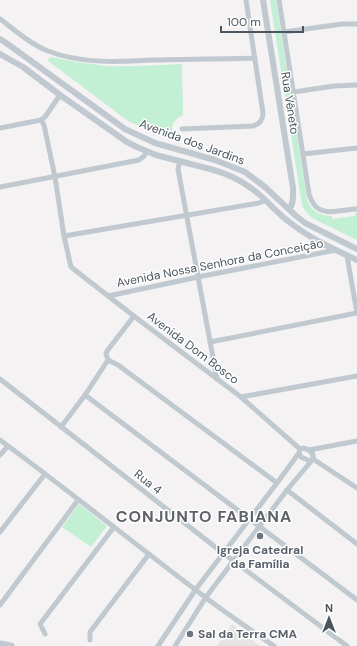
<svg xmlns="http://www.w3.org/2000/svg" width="357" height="646" font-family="'DM Sans',sans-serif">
	<rect width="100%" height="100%" fill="#f4f2f2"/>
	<path fill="#e5e3e4" d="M232 624 260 646H217Z"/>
	<g fill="#c3efd4">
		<path d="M270 0H276L307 200C311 211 320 216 332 216V219L355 216V213H357V240L312 218 306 212 302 205Z"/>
		<path d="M51 57C70 61 88 64 107 66 132 67 157 65 182 64L183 115C173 119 169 128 174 138L151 131 128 121 47 60Z"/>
		<path d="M79 504 107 526 91 547 62 527Z"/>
	</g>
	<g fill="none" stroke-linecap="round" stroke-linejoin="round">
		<g stroke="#c0c9d0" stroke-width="5">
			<path d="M279 0 309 194C310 197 311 200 313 203 322 218 343 209 357 209"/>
			<path d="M0 19C15 30 30 44 48 51 81 64 119 62 154 60 188 59 221 59 255 58"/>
			<path d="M284 32 342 24H357"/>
			<path d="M294 92 334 86 357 85"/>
			<path d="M41 120 44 125 55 177 64 236 71 267 139 320 241 397 300 449"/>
			<path d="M0 128 41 120 45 117 60 95"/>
			<path d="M182 129 253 126C260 124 263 120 263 113L246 0"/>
			<path d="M303 154 357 148"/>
			<path d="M180 161 178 169 217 379"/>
			<path d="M0 187 139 160 144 156 147 151"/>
			<path d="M64 236 259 203 265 201"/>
			<path d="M347 256 357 313"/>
			<path d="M108 296 198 277 336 250"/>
			<path d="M210 342 357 313"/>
			<path d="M108 360 106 354 107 351 134 316"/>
			<path d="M0 379 223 553 347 646"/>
			<path d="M85 395 357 600"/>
			<path d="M241 397 357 376"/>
			<path d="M61 427 85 395 108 360 118 365 277 483"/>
			<path d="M0 440C69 491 136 545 205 597 227 614 251 630 274 646"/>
			<path d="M309 450 357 441"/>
			<path d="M299 453 301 457 310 461"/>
			<path d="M0 455 8 446"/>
			<path d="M313 459 357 488"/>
			<path d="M287 490 357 544"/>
			<path d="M0 532 45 474"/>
			<path d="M0 605 78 500"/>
			<path d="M45 634 40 624 114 527"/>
			<path d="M90 640V632L149 554"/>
			<path d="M158 646 196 589 277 483 299 453 300 449 303 448C309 449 314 452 313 459L287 490 206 597 175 646"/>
		</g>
		<g stroke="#c0c9d0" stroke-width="6">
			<path d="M263 0 293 188C293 195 294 204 289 209"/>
			<path d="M0 39 9 45 125 129 155 143 215 160 245 172 265 187 295 215 305 223 357 249"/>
			<path d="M0 54 23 67 60 95 127 142 137 147 156 155 210 169C225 173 239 179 251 188 265 198 275 211 288 221 309 238 333 249 357 260"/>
		</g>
		<path stroke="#c0cad5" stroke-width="7" d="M0 644 11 646"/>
	</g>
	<g fill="#6b7280" stroke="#fff" stroke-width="1.5">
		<circle cx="260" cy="536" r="4"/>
		<circle cx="190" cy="634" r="4"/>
	</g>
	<g text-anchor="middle" stroke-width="3" stroke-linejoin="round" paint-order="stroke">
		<g font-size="12" fill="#4a555f" stroke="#fff">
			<text transform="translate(290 103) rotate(81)" y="4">Rua Vêneto</text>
			<text transform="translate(192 142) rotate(20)" y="4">Avenida dos Jardins</text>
			<text transform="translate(220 263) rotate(-11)" y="4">Avenida Nossa Senhora da Conceição</text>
			<text transform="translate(193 348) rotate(37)" y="4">Avenida Dom Bosco</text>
			<text transform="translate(148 482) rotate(38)" y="4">Rua 4</text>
		</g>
		<g font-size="12" font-weight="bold" fill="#5b616d" stroke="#fff">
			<text x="260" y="554">Igreja Catedral<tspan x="260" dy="14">da Família</tspan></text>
			<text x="198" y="638" text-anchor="start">Sal da Terra CMA</text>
		</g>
		<g font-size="16" font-weight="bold" letter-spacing="1" fill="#5e6267" stroke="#fff">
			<text x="204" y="522">CONJUNTO FABIANA</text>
		</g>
	</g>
	<g transform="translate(329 618)" stroke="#ffffff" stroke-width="3" paint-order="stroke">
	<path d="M0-3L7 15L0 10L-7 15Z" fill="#4a555f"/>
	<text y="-6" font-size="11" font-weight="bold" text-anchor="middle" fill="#4a555f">N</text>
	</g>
	<path d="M221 26v6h82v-6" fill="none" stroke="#4a555f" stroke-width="2"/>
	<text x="227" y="26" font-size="12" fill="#4a555f" stroke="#ffffff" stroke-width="3" paint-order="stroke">100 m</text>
</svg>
